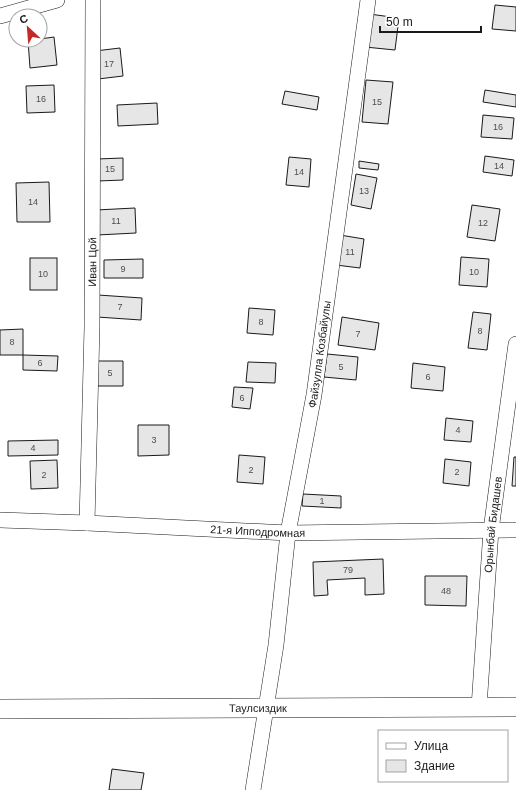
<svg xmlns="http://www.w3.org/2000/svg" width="516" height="790" font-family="Arial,sans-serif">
	<rect width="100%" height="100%" fill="#fff"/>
	<g fill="#e6e6e6" stroke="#1a1a1a">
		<path d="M495 5 516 7V31L492 29Z"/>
		<path d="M369 14 399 18 395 50 365 47Z"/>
		<path d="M54 37 57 65 30 68 28 40H40V39Z"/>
		<path d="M120 48 123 76 98 79 95 51Z"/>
		<path d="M366 80 393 82 388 124 362 122Z"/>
		<path d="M54 85 55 112 27 113 26 86Z"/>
		<path d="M485 90 516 95V107L483 102Z"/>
		<path d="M285 91 319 97 317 110 282 104Z"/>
		<path d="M157 103 158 124 118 126 117 105Z"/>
		<path d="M483 115 514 118 512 139 481 137Z"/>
		<path d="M485 156 514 160 512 176 483 172Z"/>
		<path d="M289 157 311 159 309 187 286 185Z"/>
		<path d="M123 158V180L98 181 97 159Z"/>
		<path d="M359 161 379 164 378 170 359 168Z"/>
		<path d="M356 174 377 178 371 209 351 205Z"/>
		<path d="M49 182 50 222H17L16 183Z"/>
		<path d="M472 205 500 209 495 241 467 237Z"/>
		<path d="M135 208 136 233 97 235 96 210Z"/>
		<path d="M340 235 364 239 360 268 336 265Z"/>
		<path d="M461 257 489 259 487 287 459 285Z"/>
		<rect x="30" y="258" width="27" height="32"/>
		<path d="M143 259V278H104V260Z"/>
		<path d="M98 295 142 298 141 320 97 317Z"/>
		<path d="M249 308 275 310 273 335 247 333Z"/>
		<path d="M473 312 491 314 487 350 468 348Z"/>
		<path d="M342 317 379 323 375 350 338 345Z"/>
		<path d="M23 329V355H0V330Z"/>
		<path d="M327 354 358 357 356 380 324 377Z"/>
		<path d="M23 355 58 356 57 371 23 370Z"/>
		<path d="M98 361H123V386H97Z"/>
		<path d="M248 362 276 363 275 383 246 382Z"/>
		<path d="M413 363 445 367 443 391 411 388Z"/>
		<path d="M234 387 253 388 250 409 232 407Z"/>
		<path d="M446 418 473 421 471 442 444 440Z"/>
		<path d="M138 425H169V455L138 456Z"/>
		<path d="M58 440V455L8 456V441Z"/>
		<path d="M239 455 265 457 263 484 237 482Z"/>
		<path d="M514 457H516V486H512Z"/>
		<path d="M445 459 471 462 469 486 443 483Z"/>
		<path d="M57 460 58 488 31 489 30 461Z"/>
		<path d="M303 494 341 496V508L302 506Z"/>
		<path d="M383 559 384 594 365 595V578L327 580 328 595 314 596 313 562Z"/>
		<path d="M425 576H467L466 606 425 605Z"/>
		<path d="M112 769 144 773 141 790H109Z"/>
	</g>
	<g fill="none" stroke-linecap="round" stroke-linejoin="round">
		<defs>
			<g id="minor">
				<path d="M0 16 57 0"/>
				<path id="s1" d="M0 520 87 523 288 533 516 530"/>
				<path id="s2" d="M87 523 92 327 93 0"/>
				<path id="s3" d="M479 707 491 530 516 344"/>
				<path id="s4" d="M253 790 276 645 288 533 314 395 368 0"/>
			</g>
			<g id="major">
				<path id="s5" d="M0 709 516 707"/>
			</g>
		</defs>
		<use href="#minor" stroke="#1a1a1a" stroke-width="16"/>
		<use href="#major" stroke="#1a1a1a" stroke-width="20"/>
		<use href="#minor" stroke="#fff" stroke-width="15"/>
		<use href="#major" stroke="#fff" stroke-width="19"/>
	</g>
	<g text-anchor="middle" stroke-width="3" stroke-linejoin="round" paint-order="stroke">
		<g font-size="9" fill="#4d4d4d">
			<text x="109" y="67">17</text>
			<text x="41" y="102">16</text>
			<text x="377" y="105">15</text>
			<text x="498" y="130">16</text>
			<text x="499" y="169">14</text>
			<text x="110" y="172">15</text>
			<text x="299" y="175">14</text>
			<text x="364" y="194">13</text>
			<text x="33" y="205">14</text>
			<text x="116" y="224">11</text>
			<text x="483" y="226">12</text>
			<text x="350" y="255">11</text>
			<text x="123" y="272">9</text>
			<text x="474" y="275">10</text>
			<text x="43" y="277">10</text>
			<text x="120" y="310">7</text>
			<text x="261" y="325">8</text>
			<text x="480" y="334">8</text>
			<text x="358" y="337">7</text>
			<text x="12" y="345">8</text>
			<text x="40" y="366">6</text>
			<text x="341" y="370">5</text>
			<text x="110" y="376">5</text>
			<text x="428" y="380">6</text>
			<text x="242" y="401">6</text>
			<text x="458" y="433">4</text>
			<text x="154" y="443">3</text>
			<text x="33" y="451">4</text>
			<text x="251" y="473">2</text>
			<text x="457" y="475">2</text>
			<text x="44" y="478">2</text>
			<text x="322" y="504">1</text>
			<text x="348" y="573">79</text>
			<text x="446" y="594">48</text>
		</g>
		<g font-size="11" fill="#1a1a1a" stroke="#fff">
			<text dy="4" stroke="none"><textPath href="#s2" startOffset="261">Иван Цой</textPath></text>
			<text dy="4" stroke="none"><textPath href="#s4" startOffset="441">Файзулла Козбайулы</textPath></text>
			<text dy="4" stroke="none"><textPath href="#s3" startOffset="183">Орынбай Бидашев</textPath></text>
			<text dy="4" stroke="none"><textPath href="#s1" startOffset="258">21-я Ипподромная</textPath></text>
			<text dy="4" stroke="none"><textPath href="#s5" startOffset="258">Таулсиздик</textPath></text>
		</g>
	</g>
	<rect x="378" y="730" width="130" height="52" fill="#ffffff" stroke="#a3a3a3"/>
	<rect x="386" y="743" width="20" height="6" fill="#ffffff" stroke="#a3a3a3"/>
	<text x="414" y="750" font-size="12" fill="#1a1a1a">Улица</text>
	<rect x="386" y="760" width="20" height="12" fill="#e6e6e6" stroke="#a3a3a3"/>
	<text x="414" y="770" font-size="12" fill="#1a1a1a">Здание</text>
	<g transform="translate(28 28) rotate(334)"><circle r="19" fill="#ffffff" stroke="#a3a3a3"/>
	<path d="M0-3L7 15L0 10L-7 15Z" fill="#c62828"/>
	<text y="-6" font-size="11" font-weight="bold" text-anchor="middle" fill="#1a1a1a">С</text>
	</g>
	<path d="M380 26v6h101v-6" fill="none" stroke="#1a1a1a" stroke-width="2"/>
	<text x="386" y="26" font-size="12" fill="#1a1a1a" stroke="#ffffff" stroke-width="3" paint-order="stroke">50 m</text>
</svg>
